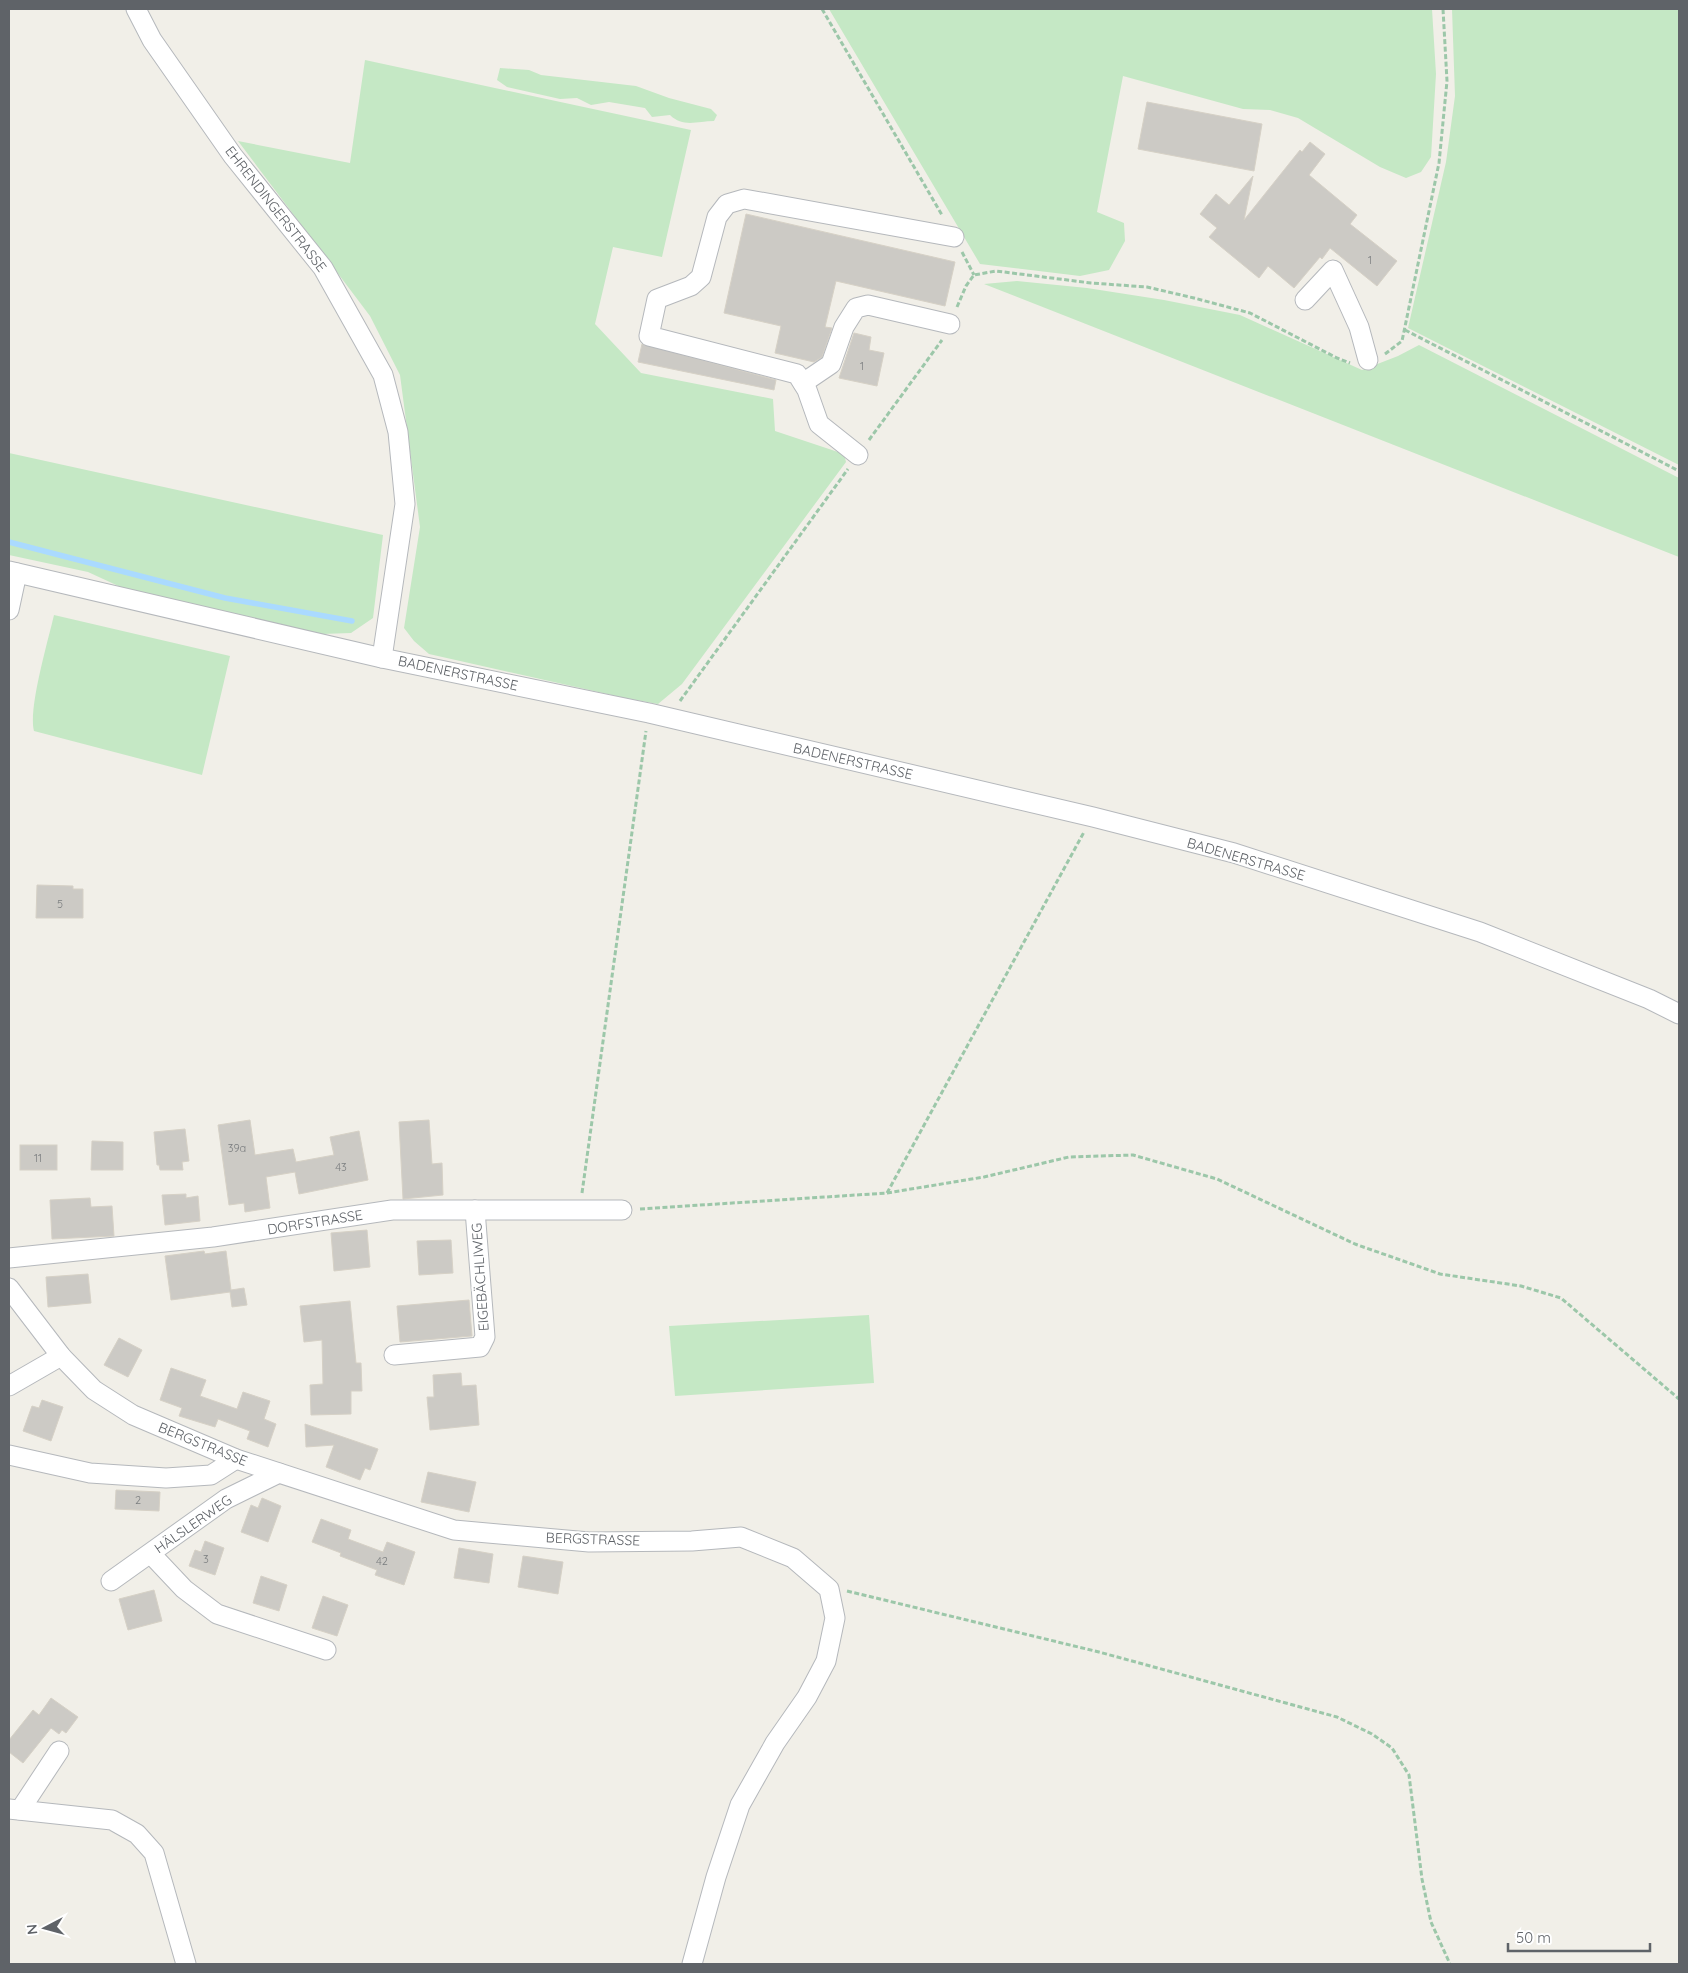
<svg xmlns="http://www.w3.org/2000/svg" width="1688" height="1973" font-family="Quicksand,sans-serif">
	<rect width="100%" height="100%" fill="#f1efe8"/>
	<g fill="#c5e8c5">
		<path d="M829 9H1432L1436 74 1431 157 1421 172 1406 178 1380 167 1298 118 1270 110 1243 109 1123 76 1097 212 1124 223 1125 241 1109 270 1080 276 980 264Z"/>
		<path d="M1452 9H1679V465L1408 328 1446 162 1455 96Z"/>
		<path d="M365 60 691 130 662 257 613 247 595 324 641 373 773 399 775 431 844 454 846 462 682 684 658 704 625 698 429 654 414 641 404 628 420 527 400 375 370 316 238 141 350 163Z"/>
		<path d="M500 68 529 70 541 75 636 86 669 98 711 109 717 115 714 121C698 121 683 128 670 115L652 117 645 108 609 102 591 105 577 98 560 99 507 87 497 80Z"/>
		<path d="M1017 281 1087 288 1164 300 1240 315 1362 370 1398 356 1419 345 1679 478V557L984 284Z"/>
		<path d="M9 453 383 535 373 618 351 633 322 634 127 590 88 572 9 555Z"/>
		<path d="M54 615 230 656 202 775 34 731C28 709 48 641 54 615Z"/>
		<path d="M869 1315 874 1383 675 1396 669 1326Z"/>
	</g>
	<g fill="none" stroke-linecap="round" stroke-linejoin="round">
		<path stroke="#aadaff" stroke-width="5.5" d="M9 542 225 598 352 621"/>
	</g>
	<g fill="#cccac5" stroke="#d6d1c6">
		<path d="M1147 102 1262 124 1254 171 1138 149Z"/>
		<path d="M1310 142 1325 154 1309 175 1357 215 1350 224 1397 261 1377 286 1330 248 1322 259 1320 257 1294 288 1268 266 1259 278 1209 237 1217 228 1200 214 1216 194 1229 205 1253 176 1244 220 1300 150 1302 152Z"/>
		<path d="M746 214 955 262 945 306 836 281 825 327 832 328 822 357 814 362 775 353 781 326 724 313Z"/>
		<path d="M854 333 871 337 869 350 884 353 877 386 839 378Z"/>
		<path d="M642 344 776 380 774 390 638 362Z"/>
		<path d="M37 885 73 886V889H83V918H36Z"/>
		<path d="M250 1120 255 1155 293 1149 296 1162 334 1155 330 1137 359 1131 368 1180 299 1194 295 1172 266 1177 270 1208 245 1212 244 1203 229 1205 218 1125Z"/>
		<path d="M429 1120 432 1164 442 1163 443 1195 403 1199 399 1122Z"/>
		<path d="M185 1129 189 1161 182 1162 183 1170H160L159 1165H157L154 1132Z"/>
		<path d="M92 1141 123 1142V1170H91Z"/>
		<rect x="20" y="1145" width="37" height="25"/>
		<path d="M186 1194V1198L198 1196 200 1221 165 1225 162 1195Z"/>
		<path d="M90 1198 91 1207 112 1206 114 1236 52 1239 50 1200Z"/>
		<path d="M367 1230 370 1267 334 1271 331 1233Z"/>
		<path d="M451 1240 453 1273 419 1275 417 1241Z"/>
		<path d="M204 1251 205 1254 226 1251 231 1290 244 1288 247 1305 232 1307 230 1292 171 1300 165 1256Z"/>
		<path d="M88 1274 91 1303 48 1307 46 1277Z"/>
		<path d="M469 1300 472 1336 400 1342 397 1306Z"/>
		<path d="M350 1301 356 1363H361L362 1391H351V1414L311 1415 310 1385 323 1384 322 1340 304 1342 300 1306Z"/>
		<path d="M119 1338 142 1350 128 1377 104 1365Z"/>
		<path d="M171 1368 206 1380 200 1396 237 1409 243 1392 270 1401 264 1419 276 1424 268 1447 247 1439 250 1431 218 1419 215 1427 179 1416 182 1408 160 1400Z"/>
		<path d="M461 1373 462 1386 476 1385 479 1425 430 1430 427 1397H434L433 1375Z"/>
		<path d="M42 1400 63 1407 51 1441 23 1431 32 1406 39 1408Z"/>
		<path d="M305 1424 378 1449 370 1470 365 1468 360 1480 326 1467 334 1445 306 1447Z"/>
		<path d="M428 1472 476 1482 469 1512 421 1502Z"/>
		<path d="M116 1490 160 1492 159 1511 115 1509Z"/>
		<path d="M262 1498 281 1506 268 1542 241 1532 251 1505 258 1508Z"/>
		<path d="M321 1519 351 1530 348 1539 383 1552 387 1542 415 1552 404 1585 375 1575 377 1570 340 1556 341 1553 312 1542Z"/>
		<path d="M205 1541 224 1548 215 1575 189 1566 195 1550 201 1552Z"/>
		<path d="M459 1548 493 1554 489 1583 454 1578Z"/>
		<path d="M523 1556 563 1562 558 1594 518 1587Z"/>
		<path d="M261 1576 287 1585 279 1611 253 1603Z"/>
		<path d="M154 1590 162 1621 128 1630 119 1599Z"/>
		<path d="M323 1596 348 1605 337 1636 312 1628Z"/>
		<path d="M51 1698 78 1717 66 1733 62 1730 59 1734 51 1728 23 1763 9 1752V1740L33 1710 39 1715Z"/>
	</g>
	<g fill="none" stroke-linecap="round" stroke-linejoin="round">
		<defs>
			<g id="minor">
				<path d="M136 9 152 40 233 156 323 268 383 375 398 432 405 504 382 658"/>
				<path d="M1305 300 1333 270 1359 327 1368 360"/>
				<path d="M803 383 831 364 844 327 856 308 868 305 950 324"/>
				<path d="M858 455 819 424 807 390 797 374 649 336 657 299 691 286 701 277 717 217 727 204 744 199 954 237"/>
				<path d="M9 571 382 658 649 713 1093 817 1234 853 1480 932 1649 999 1679 1014"/>
				<path d="M9 610 17 573"/>
				<path d="M9 1258 213 1237 392 1210H622"/>
				<path d="M9 1288 61 1356 94 1390 133 1415 236 1459 454 1530 589 1542 692 1541 741 1537 793 1558 829 1589 835 1618 826 1661 807 1697 775 1743 740 1805 716 1877 692 1964"/>
				<path d="M394 1355 480 1347 485 1337 475 1210"/>
				<path d="M9 1386 61 1356"/>
				<path d="M9 1455 90 1473 166 1478 211 1475 236 1459"/>
				<path d="M151 1554 184 1589 217 1614 326 1650"/>
				<path d="M111 1581 226 1499 279 1473"/>
				<path d="M9 1809 112 1820 137 1834 154 1853 186 1964"/>
				<path d="M20 1810 59 1751"/>
			</g>
		</defs>
		<use href="#minor" stroke="#b5b8bc" stroke-width="21"/>
		<g stroke="#9cc7a9" stroke-width="3" stroke-dasharray="5 2.5" stroke-linecap="butt">
			<path d="M822 9 942 215"/>
			<path d="M962 252 974 275"/>
			<path d="M957 307 966 286 974 275 996 271 1091 283 1147 287 1194 298 1250 313 1337 358 1350 363"/>
			<path d="M1405 330 1679 471"/>
			<path d="M1385 354 1402 341 1439 163 1447 81 1443 9"/>
			<path d="M869 440 942 340"/>
			<path d="M680 701 848 469"/>
			<path d="M582 1193 646 731"/>
			<path d="M887 1193 1084 832"/>
			<path d="M640 1209 887 1193 984 1177 1069 1157 1133 1155 1217 1179 1355 1244 1440 1274 1521 1286 1561 1298 1679 1399"/>
			<path d="M847 1591 1099 1652 1337 1717 1372 1734 1392 1748 1409 1775 1422 1879 1431 1922 1450 1964"/>
		</g>
		<use href="#minor" stroke="#fff" stroke-width="19"/>
	</g>
	<g text-anchor="middle" stroke-width="4" stroke-linejoin="round" paint-order="stroke">
		<g font-size="11" fill="#7a7d7f">
			<text x="1370" y="264">1</text>
			<text x="862" y="370">1</text>
			<text x="60" y="908">5</text>
			<text x="237" y="1152">39a</text>
			<text x="38" y="1162">11</text>
			<text x="341" y="1171">43</text>
			<text x="138" y="1504">2</text>
			<text x="206" y="1563">3</text>
			<text x="382" y="1565">42</text>
		</g>
		<g font-size="14" fill="#5f6368" stroke="#fff">
			<text transform="translate(276 209) rotate(52)" y="5">EHRENDINGERSTRASSE</text>
			<text transform="translate(458 673) rotate(12)" y="5">BADENERSTRASSE</text>
			<text transform="translate(853 761) rotate(13)" y="5">BADENERSTRASSE</text>
			<text transform="translate(1246 859) rotate(16)" y="5">BADENERSTRASSE</text>
			<text transform="translate(315 1222) rotate(-9)" y="5">DORFSTRASSE</text>
			<text transform="translate(480 1277) rotate(-94)" y="5">EIGEBÄCHLIWEG</text>
			<text transform="translate(203 1444) rotate(22)" y="5">BERGSTRASSE</text>
			<text transform="translate(193 1524) rotate(-35)" y="5">HÄLSLERWEG</text>
			<text transform="translate(593 1539) rotate(2)" y="5">BERGSTRASSE</text>
		</g>
	</g>
	<rect width="1688" height="1973" fill="none" stroke="#5f6368" stroke-width="20"/>
	<g transform="translate(45 1928) rotate(264)" stroke="#ffffff" stroke-width="4" paint-order="stroke">
	<path d="M0-4L9 19L0 12L-9 19Z" fill="#5f6368"/>
	<text y="-8" font-size="14" font-weight="bold" text-anchor="middle" fill="#5f6368">N</text>
	</g>
	<path d="M1508 1943v8h142v-8" fill="none" stroke="#5f6368" stroke-width="2.5"/>
	<text x="1516" y="1943" font-size="15" fill="#5f6368" stroke="#ffffff" stroke-width="4" paint-order="stroke">50 m</text>
</svg>
